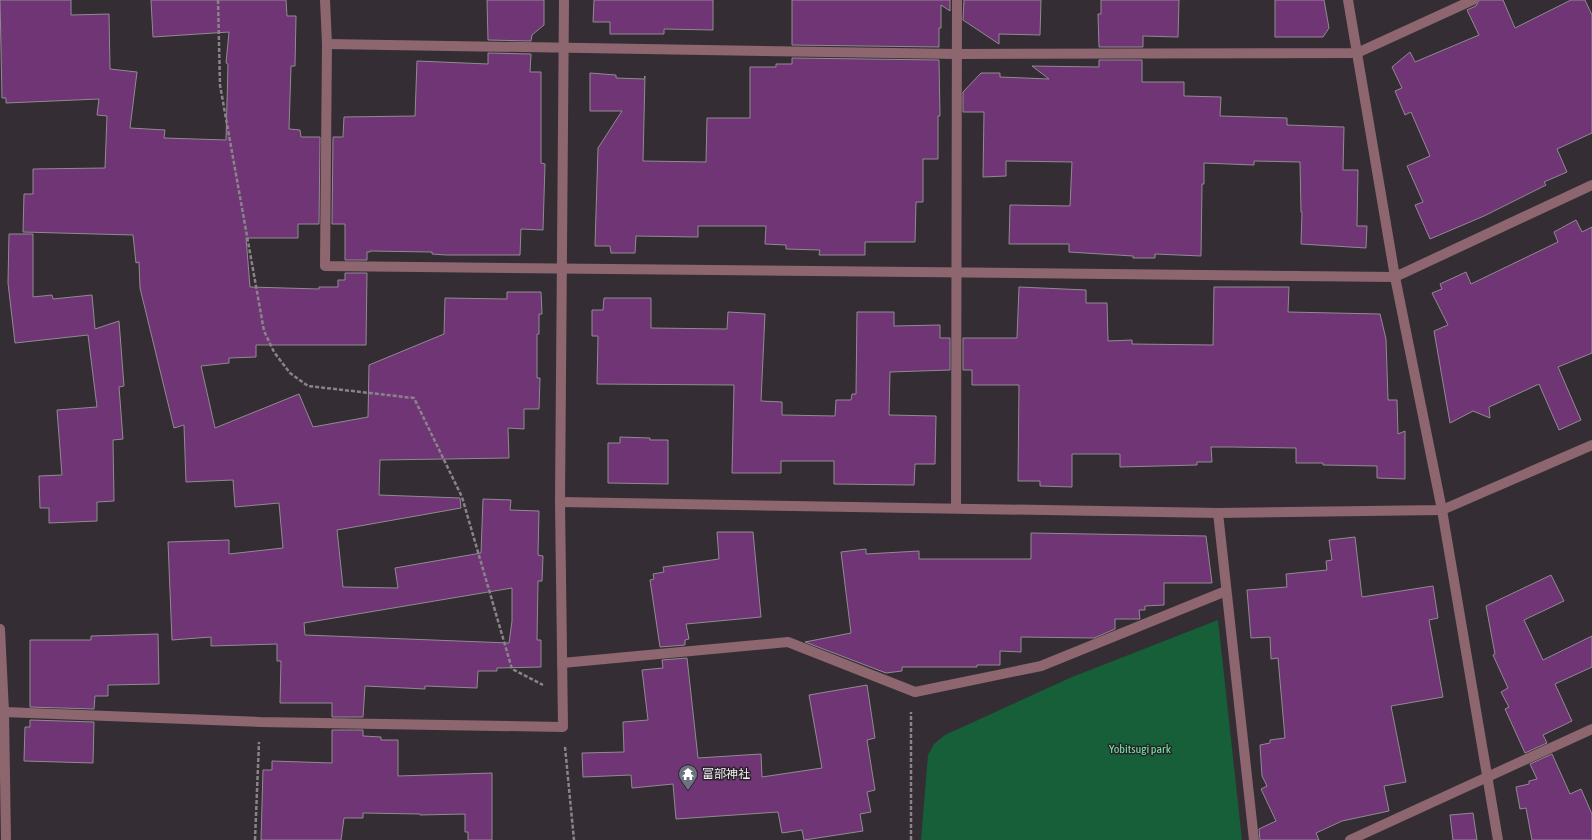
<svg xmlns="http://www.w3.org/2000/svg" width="1592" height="840" font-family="'Asap Condensed','Noto Sans JP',sans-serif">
	<rect width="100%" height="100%" fill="#342e34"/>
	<path fill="#165f39" d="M1218 620 1242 840H921L928 755 934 744 945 735 1072 677Z"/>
	<g fill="#6f3574" stroke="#918a92" fill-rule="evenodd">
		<path d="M0 0H71V15L109 14 110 69 137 72 130 128 165 130 164 138 226 140 228 64 226 63 229 32 153 37 151 0H286L287 16H296L295 66H291L289 129 300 130 301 137H320L319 224H298V238H246L250 287 319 289V287H338V280H345V273H367L366 345H256V357L229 358V363L201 366 215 428 299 394 313 427 368 417 369 365 444 334 445 298 507 299V292H541L542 314H539V334H537V378H540L539 409H524V429L508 428 509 458 380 460 379 495 460 498 461 508 337 530 343 587 398 588 395 568 481 553 483 499 511 500 510 510 539 511 538 555 543 556 542 581H538L537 640H541V667L497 668V671H478L477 688 425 686V689L365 686 363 717H332V703H280L281 661H277V644L211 646V637L172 640 168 542 229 540V554L283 548 279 503 235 507 233 480 186 482 184 425 174 428 140 288 139 262 136 263 133 235 23 232 24 194H33V169L105 168 107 116 97 115 99 99 6 103V98H2ZM512 588V621L509 643 305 635 304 623Z"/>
		<path d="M487 0H544V25L532 35 531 41 488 40Z"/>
		<path d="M594 0H713V30L664 29V34H610V22H593Z"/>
		<path d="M792 0H950V11L941 5V28H939V47L792 45Z"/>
		<path d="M964 0H1041L1040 35 999 34V44L963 20Z"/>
		<path d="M1101 0H1179L1178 37 1143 36V47H1099L1098 14H1101Z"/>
		<path d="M1275 0H1324L1329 28 1323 37H1275Z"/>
		<path d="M1479 0H1503L1515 28 1571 0H1585L1592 15V133L1557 149 1567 172 1544 182 1546 185 1484 216 1430 239 1415 205 1423 202 1407 166 1430 156 1411 112 1405 115 1395 91 1402 88 1392 67 1410 52 1415 62 1479 35 1467 10 1476 6Z"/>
		<path d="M488 53 531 54 530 72H541V163L545 164 543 230 521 229 520 255H446L432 254V252L370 251V252H367V260H345V224H332L333 137H343L344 117 415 116 417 61 488 64Z"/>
		<path d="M792 58 939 60 940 116H938V159H923V202H916L915 242H865V255H819L820 250 786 249V245L765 244 766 226H698V237L636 236 635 253H611L610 246H595L598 148 622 111H590V73L616 75V78L644 79 645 76 643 161 706 162 707 118H750V67H776V64H792Z"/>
		<path d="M1099 60H1142V82H1184V96L1221 97 1220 116 1287 118V125L1344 127 1343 170H1358L1357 226H1367L1366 248 1301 244 1302 212H1301L1300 162 1254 161V165L1204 163V184H1202L1201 256 1155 254V258H1133V256L1069 252V244H1009L1010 205 1070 206 1072 162 1006 161V176L983 177 984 112H963V92L981 73H1000V77L1049 79 1032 66 1099 67Z"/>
		<path d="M1576 220 1582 232 1592 227V353L1558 367 1581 420 1559 430 1539 384 1489 407 1490 418 1473 411 1450 423 1434 331 1448 325 1432 293 1442 289 1440 284 1466 272 1471 284 1558 242 1554 232Z"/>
		<path d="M9 234H33V297L52 295 53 299 92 295 95 329 119 321 124 386 119 387 123 439 113 440 114 501 97 502V521L49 523V508H40L39 476 62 475 57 410 97 407 88 335 15 343 8 283Z"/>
		<path d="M1019 287 1086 290V303H1107L1108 341 1132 340V344L1213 345 1214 287H1289L1288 312 1380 314 1386 339 1388 400H1397L1398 434 1405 431V479L1377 478V466L1323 465V463H1296V448L1231 447H1211L1212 462H1197V465L1120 467V454H1072V487L1040 486V481H1018L1019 385H972V370H963V338H1017Z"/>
		<path d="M604 298H651V328L727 329 728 312 765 314 761 401 782 402V415L835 416 836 400H851L852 394H856L857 312H894V326L940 325V338H950V370L890 372 889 415 936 416 935 464H915L914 485 834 484V461H781V473H732L734 385 597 384 598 336H592V310H603Z"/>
		<path d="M620 437 650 438V440H668V484L608 483V443H620Z"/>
		<path d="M717 532H753L761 617 686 624 689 639 685 640V645L660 647 650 580 654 579 653 574 664 572 663 567 719 559Z"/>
		<path d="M1031 533 1206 536 1212 583H1164V605L1145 606V610H1139L1140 619H1115V629L1094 638 1021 637V652L1000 651V665H977V667H902V671L886 673 805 642 851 633 841 552 866 549V554L919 551V559H1031Z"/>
		<path d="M1355 537 1362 597 1433 586 1438 618 1429 620 1443 697 1391 706 1406 782 1384 786 1389 811 1342 821 1316 833 1319 840H1260L1259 829 1276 821 1261 789 1267 786 1262 776 1260 745 1270 743V740L1285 738 1278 658 1271 659 1270 637 1251 638 1247 590 1287 587 1286 574 1327 570 1326 561 1332 560 1329 540Z"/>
		<path d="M1551 575 1564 601 1524 620 1543 660 1592 636V667L1555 684 1572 721 1543 735 1547 743 1525 753 1505 709 1509 707 1501 692 1508 688 1493 655 1495 654 1486 606Z"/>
		<path d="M158 634 159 684 108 685V696H95L94 709 30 707V640H91V636Z"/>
		<path d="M687 658 698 758 761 754 762 777 822 768 809 695 867 685 875 738 867 740 875 790 867 792 871 812 860 814 863 831 804 840 802 830 782 833 778 812 676 819 673 784 632 788 631 775 583 777 582 753 624 752 623 722 648 720 642 670 663 668 662 660Z"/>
		<path d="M30 720 94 722 93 763 24 761 25 727H30Z"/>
		<path d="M332 730H363V736L381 737V740H398V776L492 773V840H468V832H465V814L420 815V814L363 813V818H344L341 840H261L263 770H272V761L332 763Z"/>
		<path d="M1552 754 1570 794 1581 789 1592 814V840H1532L1526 808 1520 809 1516 787 1529 784V781L1537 779 1530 764Z"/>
		<path d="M1473 813 1477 840H1453L1450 815Z"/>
	</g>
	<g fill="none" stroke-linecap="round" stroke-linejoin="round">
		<g stroke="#898489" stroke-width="2.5" stroke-dasharray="4 2" stroke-linecap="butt">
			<path d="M218 0 220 85 264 331 274 352 290 373 308 386 414 398 462 497 512 669 543 685"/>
			<path d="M565 747 574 840"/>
			<path d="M255 840 259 742"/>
			<path d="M911 840V712"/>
		</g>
		<g stroke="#8e666f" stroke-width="10">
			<path d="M325 0 327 44 325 266 1395 277 1592 185"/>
			<path d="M327 44 957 54 1357 53 1473 0"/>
			<path d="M560 502 1218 513 1442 510 1395 277 1348 0"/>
			<path d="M956 508 957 0"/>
			<path d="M1218 513 1254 840"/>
			<path d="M0 629 4 712 6 840"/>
			<path d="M562 663 788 642 915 692 1041 666 1226 591"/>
			<path d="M4 712 260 722 563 727 560 502 564 0"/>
			<path d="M1350 840 1592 729"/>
			<path d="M1498 840 1442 510 1592 445"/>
		</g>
	</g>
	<defs>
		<symbol id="temple-pin" viewBox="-11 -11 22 30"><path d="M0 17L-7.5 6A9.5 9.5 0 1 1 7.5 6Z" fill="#6b7280" stroke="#2a242a"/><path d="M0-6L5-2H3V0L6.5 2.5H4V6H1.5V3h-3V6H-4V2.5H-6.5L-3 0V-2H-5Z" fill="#fff"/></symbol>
	</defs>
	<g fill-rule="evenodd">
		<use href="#temple-pin" x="677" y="763" width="22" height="30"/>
	</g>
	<g text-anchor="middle" stroke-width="3" stroke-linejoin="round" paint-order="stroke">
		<g font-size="12" fill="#6fe9a2" stroke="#2a242a">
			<text x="1140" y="753">Yobitsugi park</text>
		</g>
		<g font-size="12" fill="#f1edf1" stroke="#2a242a" text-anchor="start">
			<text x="702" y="778">富部神社</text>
		</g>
	</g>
</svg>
